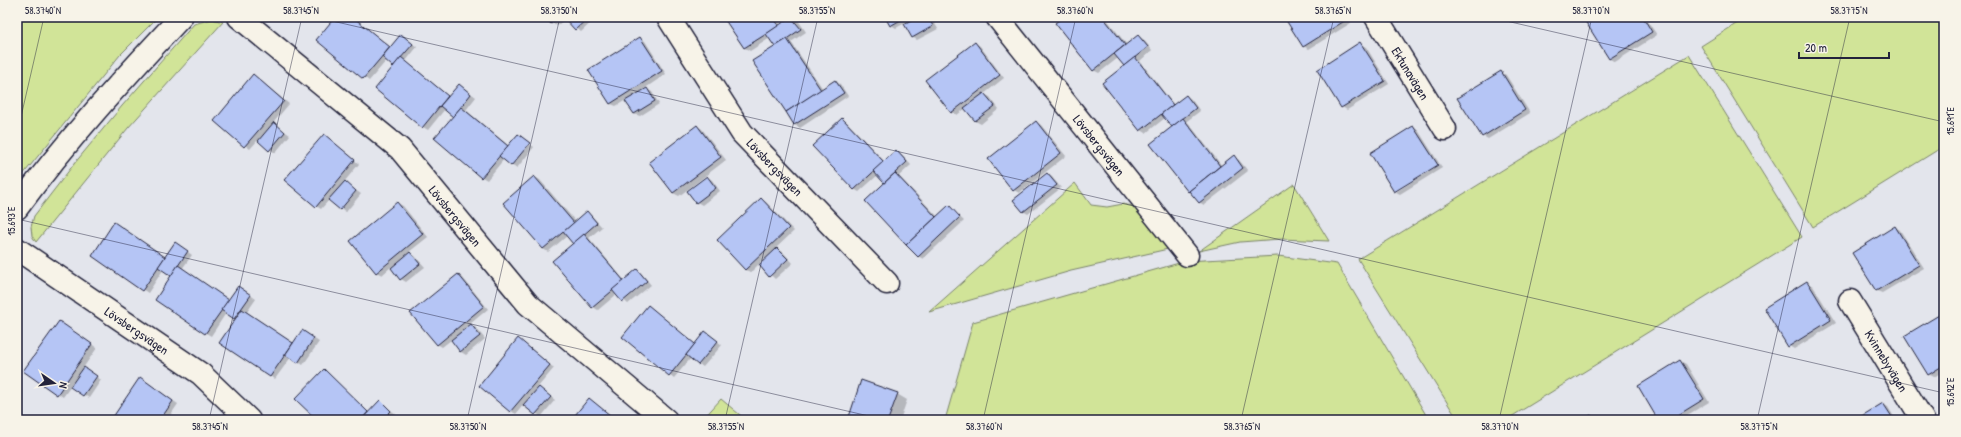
<svg xmlns="http://www.w3.org/2000/svg" width="1961" height="437" font-family="'Patrick Hand',sans-serif">
	<rect width="100%" height="100%" fill="#e3e5ec"/>
	<filter id="ink" filterUnits="userSpaceOnUse"><feTurbulence type="fractalNoise" baseFrequency=".025" numOctaves="2"/><feDisplacementMap in="SourceGraphic" scale="8" xChannelSelector="R" yChannelSelector="G"/><feConvolveMatrix kernelMatrix="1 2 1 2 8 2 1 2 1" color-interpolation-filters="sRGB"/></filter>
	<g filter="url(#ink)">
		<g fill="#d1e498" stroke="#7a836a">
			<path d="M17 17H158L120 55 17 182Z"/>
			<path d="M1747 17H1944V146L1813 227 1701 46Z"/>
			<path d="M212 19 223 22 128 128 36 242 32 236 31 227 34 216 74 164 122 106 194 24Z"/>
			<path d="M1689 55 1802 237 1506 420H1458L1358 259Z"/>
			<path d="M1075 183 1091 205 1107 207 1123 204 1133 206 1143 217 1168 249 1071 271 929 312Z"/>
			<path d="M1294 184 1329 241 1280 239 1240 242 1199 251Z"/>
			<path d="M1278 256 1337 264 1429 420H945L973 322 1186 261Z"/>
			<path d="M721 399 746 420H702Z"/>
		</g>
		<g fill="#0003">
			<path d="M336 17H354L391 48 401 35 406 38 417 47 406 61 449 97 459 85 464 88 476 97 466 110 509 146 518 135 534 147 517 168 504 159 487 180 482 177 454 117 445 109 428 130 423 127 395 67 387 60 369 81 317 39Z"/>
			<path d="M546 17H597L581 32 566 18 557 26Z"/>
			<path d="M724 17H775L781 25 793 17 798 20 806 32 791 42 823 89 835 81 840 84 848 96 800 128 795 125 754 62 776 47 770 38 750 51 745 48Z"/>
			<path d="M887 17H931L938 29 917 40 912 37 905 23 896 28 891 25Z"/>
			<path d="M1064 17H1105L1127 45 1138 36 1143 39 1152 50 1140 61 1174 105 1186 96 1191 99 1200 111 1187 121 1222 166 1234 157 1239 160 1248 171 1204 205 1199 202 1188 191 1173 127 1165 118 1146 133 1141 130 1125 66 1118 58 1099 73 1093 70Z"/>
			<path d="M1285 17H1347L1351 23 1309 49 1303 46Z"/>
			<path d="M1593 17H1645L1657 35 1615 62 1610 59 1586 21Z"/>
			<path d="M640 38 645 41 666 74 635 95 636 96 647 89 652 92 659 104 640 116 634 114 626 100 616 106 611 104 590 70Z"/>
			<path d="M975 43 980 46 1004 78 984 94 990 97 999 109 981 124 975 121 966 108 957 115 952 112Z"/>
			<path d="M1360 44 1366 47 1389 84 1347 110 1342 107Z"/>
			<path d="M1501 72 1506 75 1530 113 1488 139 1483 136Z"/>
			<path d="M254 75 289 104 273 123 290 135 275 153 258 140 250 149 215 121Z"/>
			<path d="M842 119 847 122 885 162 896 151 901 154 911 165 899 176 938 217 949 207 964 221 923 259 918 256 866 201 886 183 878 175 859 192 854 189Z"/>
			<path d="M1036 122 1041 125 1066 156 1019 193 1014 190Z"/>
			<path d="M697 126 702 129 726 160 679 196 673 193 650 162Z"/>
			<path d="M1413 127 1418 130 1439 163 1396 189V192L1395 191Z"/>
			<path d="M324 135 359 164 344 182 361 194 346 212 329 200 321 209 316 206Z"/>
			<path d="M1440 164 1442 168 1400 194 1396 192Z"/>
			<path d="M1047 174 1052 177 1061 188 1028 214 1023 211Z"/>
			<path d="M535 177 540 180 576 222 587 213 592 216 602 227 589 238 625 281 637 271 642 274 651 285 628 304 617 294 598 310 593 307 574 244 567 236 548 252 543 249Z"/>
			<path d="M707 177 712 180 720 191 702 205 697 202Z"/>
			<path d="M761 199 766 202 794 231 776 248 783 252 793 263 775 279 759 264 751 272 745 270Z"/>
			<path d="M397 203 403 206 428 237 409 252 415 256 425 267 406 282 401 279 391 267 382 275 376 272Z"/>
			<path d="M1895 227 1900 230 1924 268 1882 293 1877 291Z"/>
			<path d="M181 247 192 255 182 269 229 301 243 290 256 299 247 312 293 344 307 334 319 342 303 365 291 357 275 379 270 376 236 319 226 313 211 336 206 333 172 276 163 270 148 293 93 256 166 258Z"/>
			<path d="M458 275 463 278 488 309 470 324 476 328 485 339 466 355 461 352 451 340 442 347 437 344Z"/>
			<path d="M1807 283 1813 286 1836 323 1794 349 1789 346Z"/>
			<path d="M1944 313V371L1934 377 1928 374Z"/>
			<path d="M64 325 97 348 83 368 101 380 89 398 71 386 63 397 25 371Z"/>
			<path d="M706 332 722 345 703 367 691 358 674 378 623 337 696 345Z"/>
			<path d="M519 340 554 368 538 387 555 400 541 417 524 404 516 414 511 411Z"/>
			<path d="M1680 361 1686 364 1709 402 1679 420H1659Z"/>
			<path d="M324 371 369 413 380 402 396 414 390 420H318Z"/>
			<path d="M145 382 178 404 167 420H112Z"/>
			<path d="M897 394 907 400 900 420H849Z"/>
			<path d="M1883 404 1888 407 1896 420H1857Z"/>
		</g>
		<g fill="#b5c5f5" stroke="#22223b">
			<path d="M335 17H353L390 47 363 79 316 40Z"/>
			<path d="M544 17H559L551 24Z"/>
			<path d="M567 17H589L575 30 565 19Z"/>
			<path d="M723 17H773L779 26 744 48Z"/>
			<path d="M791 17 801 29 775 47 766 34Z"/>
			<path d="M885 17H906L890 26Z"/>
			<path d="M916 17H928L933 26 912 38 904 24Z"/>
			<path d="M1063 17H1103L1125 45 1093 71 1055 23Z"/>
			<path d="M1284 17H1344L1346 20 1303 47Z"/>
			<path d="M1591 17H1643L1652 32 1609 59 1585 21Z"/>
			<path d="M401 34 413 44 393 67 382 57Z"/>
			<path d="M1138 35 1148 47 1124 66 1114 54Z"/>
			<path d="M640 37 662 71 610 104 588 70Z"/>
			<path d="M787 39 821 90 786 112 752 61Z"/>
			<path d="M975 42 1000 75 951 113 925 80Z"/>
			<path d="M1360 42 1385 81 1341 108 1317 70Z"/>
			<path d="M401 57 448 96 422 128 375 89Z"/>
			<path d="M1135 57 1173 105 1140 131 1102 83Z"/>
			<path d="M1501 71 1525 110 1482 137 1457 98Z"/>
			<path d="M253 74 284 101 244 147 214 121Z"/>
			<path d="M835 80 844 93 794 125 786 112Z"/>
			<path d="M459 84 471 94 453 117 440 106Z"/>
			<path d="M647 88 655 101 634 114 625 101Z"/>
			<path d="M984 93 995 106 975 121 964 108Z"/>
			<path d="M1186 95 1196 108 1172 127 1161 114Z"/>
			<path d="M461 107 508 146 481 178 434 138Z"/>
			<path d="M842 118 884 162 854 190 812 146Z"/>
			<path d="M1183 118 1220 166 1188 192 1150 144Z"/>
			<path d="M1036 121 1061 153 1013 191 988 159Z"/>
			<path d="M274 122 285 132 269 151 258 141Z"/>
			<path d="M697 125 721 157 673 193 649 162Z"/>
			<path d="M1413 126 1438 165 1394 192 1370 153Z"/>
			<path d="M324 134 355 160 316 207 284 180Z"/>
			<path d="M518 134 530 143 511 166 499 156Z"/>
			<path d="M896 150 907 162 884 183 873 171Z"/>
			<path d="M1234 155 1243 168 1199 203 1189 191Z"/>
			<path d="M895 173 936 217 906 245 865 201Z"/>
			<path d="M1047 173 1057 185 1023 212 1013 200Z"/>
			<path d="M534 176 574 223 543 249 503 203Z"/>
			<path d="M707 176 716 188 696 203 687 191Z"/>
			<path d="M345 181 356 191 340 210 328 200Z"/>
			<path d="M761 198 789 228 745 270 717 240Z"/>
			<path d="M397 202 423 234 376 273 350 241Z"/>
			<path d="M949 205 960 217 918 257 906 245Z"/>
			<path d="M587 211 597 223 573 244 563 232Z"/>
			<path d="M114 222 165 257 142 291 92 256Z"/>
			<path d="M1895 226 1919 265 1876 291 1852 253Z"/>
			<path d="M584 234 624 281 592 308 552 261Z"/>
			<path d="M175 242 188 251 171 276 158 267Z"/>
			<path d="M777 248 788 259 769 277 759 265Z"/>
			<path d="M410 252 420 264 400 280 391 268Z"/>
			<path d="M178 265 229 300 205 334 155 300Z"/>
			<path d="M637 269 647 281 622 302 612 290Z"/>
			<path d="M458 274 484 306 437 345 410 313Z"/>
			<path d="M1807 281 1831 320 1788 347 1764 308Z"/>
			<path d="M238 286 251 295 234 319 221 310Z"/>
			<path d="M648 305 695 344 669 376 622 337Z"/>
			<path d="M242 309 293 343 270 377 219 343Z"/>
			<path d="M1944 312V365L1928 375 1904 336Z"/>
			<path d="M59 321 92 344 57 395 23 371Z"/>
			<path d="M471 324 480 336 460 352 451 340Z"/>
			<path d="M302 330 314 338 298 363 285 355Z"/>
			<path d="M705 331 718 341 698 365 686 355Z"/>
			<path d="M518 338 550 365 510 412 479 386Z"/>
			<path d="M1680 360 1704 399 1670 420H1658L1638 386Z"/>
			<path d="M84 367 97 376 83 396 70 387Z"/>
			<path d="M324 369 368 412 361 420H317L295 399Z"/>
			<path d="M140 377 173 401 160 420H111Z"/>
			<path d="M861 380 898 393 888 420H848Z"/>
			<path d="M539 387 551 397 535 415 523 405Z"/>
			<path d="M589 398 616 420H571Z"/>
			<path d="M380 400 391 411 382 420H361Z"/>
			<path d="M1883 403 1894 420H1855Z"/>
			<path d="M1591 415 1595 420H1583Z"/>
		</g>
		<g fill="none" stroke-linecap="round" stroke-linejoin="round">
			<defs>
				<g id="minor">
					<path id="s1" d="M239 17 400 149 528 304 666 420"/>
					<path id="s2" d="M668 17 742 133 887 283"/>
					<path id="s3" d="M997 17 1187 255"/>
					<path id="s4" d="M1376 17 1445 129"/>
					<path d="M17 208C67 140 123 79 181 17"/>
					<path id="s5" d="M17 249 201 374 249 420"/>
					<path id="s6" d="M1850 301 1923 420"/>
				</g>
			</defs>
			<use href="#minor" stroke="#22223b" stroke-width="25"/>
			<use href="#minor" stroke="#f7f3e8" stroke-width="22"/>
		</g>
	</g>
	<path fill="none" stroke="#22223b" stroke-width="1" stroke-opacity="0.45" d="M315 17 1944 393M1489 17 1944 122M17 134 44 17M17 219 886 420M209 420 302 17M467 420 560 17M725 420 818 17M983 420 1076 17M1241 420 1334 17M1499 420 1592 17M1757 420 1850 17"/>
	<g text-anchor="middle" stroke-width="4" stroke-linejoin="round" paint-order="stroke">
		<g font-size="13" fill="#22223b" stroke="#f7f3e8">
			<text dy="5" stroke="none"><textPath href="#s4" startOffset="66">Ektunavägen</textPath></text>
			<text dy="5" stroke="none"><textPath href="#s3" startOffset="164">Lövsbergsvägen</textPath></text>
			<text dy="5" stroke="none"><textPath href="#s2" startOffset="185">Lövsbergsvägen</textPath></text>
			<text dy="5" stroke="none"><textPath href="#s1" startOffset="295">Lövsbergsvägen</textPath></text>
			<text dy="5" stroke="none"><textPath href="#s5" startOffset="145">Lövsbergsvägen</textPath></text>
			<text dy="5" stroke="none"><textPath href="#s6" startOffset="70">Kvinnebyvägen</textPath></text>
		</g>
	</g>
	<rect width="1961" height="437" fill="none" stroke="#f7f3e8" stroke-width="44"/>
	<g transform="translate(54 383) rotate(103)" stroke="#f7f3e8" stroke-width="3" paint-order="stroke">
	<path d="M0-3L7 15L0 10L-7 15Z" fill="#22223b"/>
	<text y="-6" font-size="11" font-weight="bold" text-anchor="middle" fill="#22223b">N</text>
	</g>
	<path d="M1799 52v6h90v-6" fill="none" stroke="#22223b" stroke-width="2"/>
	<text x="1805" y="52" font-size="12" fill="#22223b" stroke="#f7f3e8" stroke-width="3" paint-order="stroke">20 m</text>
	<rect x="22" y="22" width="1917" height="393" fill="none" stroke="#22223b" stroke-width="1.5"/>
	<g font-size="10" text-anchor="middle" fill="#22223b">
		<text x="43" y="14">58.3740°N</text>
		<text x="301" y="14">58.3745°N</text>
		<text x="559" y="14">58.3750°N</text>
		<text x="817" y="14">58.3755°N</text>
		<text x="1075" y="14">58.3760°N</text>
		<text x="1333" y="14">58.3765°N</text>
		<text x="1591" y="14">58.3770°N</text>
		<text x="1849" y="14">58.3775°N</text>
		<text transform="translate(1950 121) rotate(-90)" y="4">15.691°E</text>
		<text transform="translate(11 221) rotate(-90)" y="4">15.693°E</text>
		<text transform="translate(1950 392) rotate(-90)" y="4">15.692°E</text>
		<text x="210" y="430">58.3745°N</text>
		<text x="468" y="430">58.3750°N</text>
		<text x="726" y="430">58.3755°N</text>
		<text x="984" y="430">58.3760°N</text>
		<text x="1242" y="430">58.3765°N</text>
		<text x="1500" y="430">58.3770°N</text>
		<text x="1759" y="430">58.3775°N</text>
	</g>
</svg>
